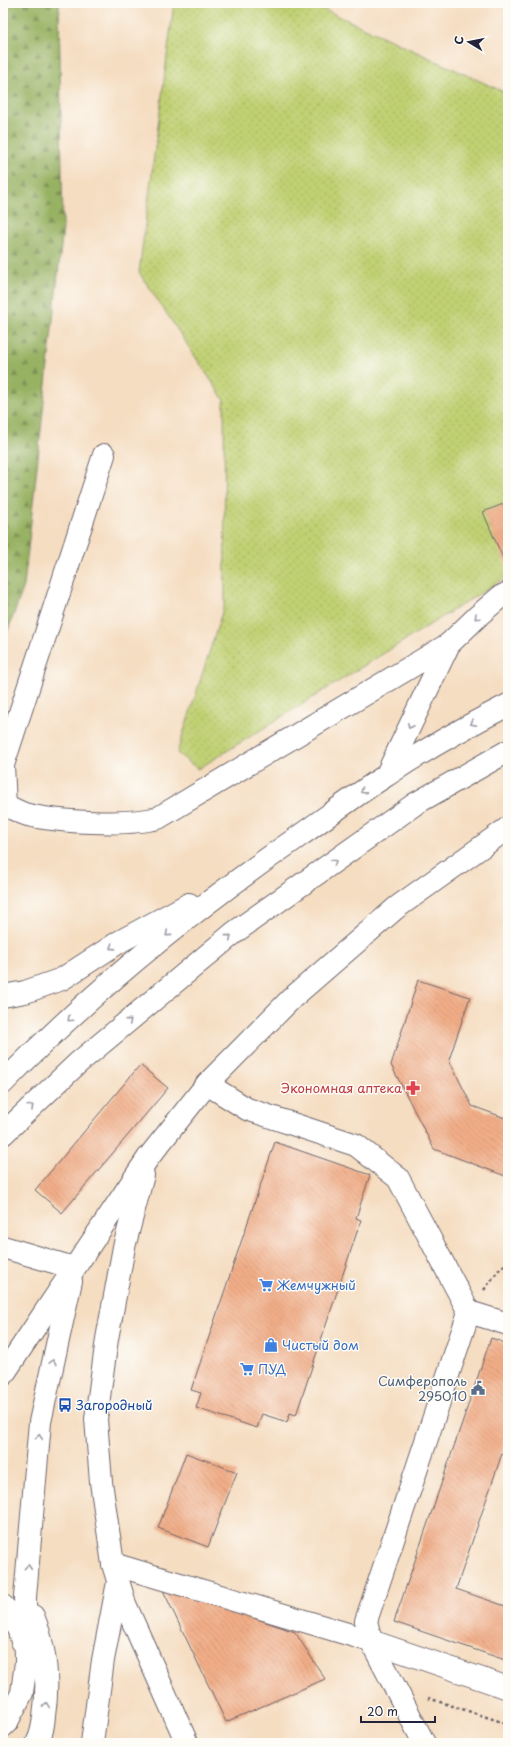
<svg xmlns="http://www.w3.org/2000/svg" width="511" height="1746" font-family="'Playpen Sans',sans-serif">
	<defs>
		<pattern id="grass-dots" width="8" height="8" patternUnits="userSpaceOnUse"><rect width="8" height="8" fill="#c0d072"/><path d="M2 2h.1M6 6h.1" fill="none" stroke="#a5b264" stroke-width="1.8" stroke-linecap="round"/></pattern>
		<pattern id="forest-firs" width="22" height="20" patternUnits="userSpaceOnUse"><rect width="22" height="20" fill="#98b264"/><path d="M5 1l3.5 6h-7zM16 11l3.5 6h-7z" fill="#7c9054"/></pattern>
		<pattern id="building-back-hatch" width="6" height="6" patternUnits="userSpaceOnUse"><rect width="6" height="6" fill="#f1ad87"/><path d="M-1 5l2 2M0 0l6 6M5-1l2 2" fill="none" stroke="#ce9575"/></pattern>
	</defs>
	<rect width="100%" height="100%" fill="#fdfcf7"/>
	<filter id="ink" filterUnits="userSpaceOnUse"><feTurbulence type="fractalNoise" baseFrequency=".025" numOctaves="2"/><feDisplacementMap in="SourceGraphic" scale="8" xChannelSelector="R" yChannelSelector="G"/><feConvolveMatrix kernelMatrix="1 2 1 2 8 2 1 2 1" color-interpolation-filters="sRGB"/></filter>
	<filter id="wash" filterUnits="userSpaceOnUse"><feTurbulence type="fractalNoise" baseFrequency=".012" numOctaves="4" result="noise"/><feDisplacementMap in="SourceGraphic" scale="16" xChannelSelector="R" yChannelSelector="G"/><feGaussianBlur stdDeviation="0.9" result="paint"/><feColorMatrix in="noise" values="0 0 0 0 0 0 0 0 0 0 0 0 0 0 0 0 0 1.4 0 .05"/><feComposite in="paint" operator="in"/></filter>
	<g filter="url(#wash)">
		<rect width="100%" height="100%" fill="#f5ddc1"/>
		<path fill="url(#grass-dots)" stroke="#717956" d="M174 3H310L508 94V576L198 769 177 753 225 603 224 400 139 272Z"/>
		<path fill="url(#forest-firs)" stroke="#5d6a50" d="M3 3H59L63 228 24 586 3 644Z"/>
		<g id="blocks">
			<g fill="url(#building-back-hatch)">
				<path d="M508 502V570L483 512Z"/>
				<path d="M418 980 470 997 449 1060 472 1106 508 1119V1177L434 1149 391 1065Z"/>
				<path d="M140 1065 168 1088 62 1213 35 1190Z"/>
				<path d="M275 1142 370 1175 356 1218 361 1220 296 1415 290 1413 287 1422 262 1414 257 1428 196 1408 201 1393 191 1390Z"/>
				<path d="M491 1338 508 1344V1436L456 1589 508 1607V1661L394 1622Z"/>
				<path d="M186 1453 237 1472 208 1547 158 1528Z"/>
				<path d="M161 1586 295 1632 325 1679 226 1722Z"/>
			</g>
		</g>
	</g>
	<g filter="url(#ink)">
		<use href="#blocks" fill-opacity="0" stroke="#6c636a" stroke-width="1"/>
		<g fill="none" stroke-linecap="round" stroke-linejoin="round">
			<defs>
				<g id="minor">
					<path d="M104 455 3 765 5 805C12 808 20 813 28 815 59 822 127 826 158 818L449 644"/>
					<path d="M387 774 449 644 479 615 500 597 508 593"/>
					<path d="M207 1084 247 1109 356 1145 398 1178 469 1312 366 1621 371 1641 424 1743"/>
					<path d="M143 1175 124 1247 107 1339 96 1419 101 1482 113 1564 125 1604 187 1743"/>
					<path d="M3 1247 74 1268"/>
					<path d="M469 1312 508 1324"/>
					<path d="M3 1375 148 1158 207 1084 292 998 396 908 508 828"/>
					<path d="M113 1564 371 1641 508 1688"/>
					<path d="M3 1606C12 1615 19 1629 22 1641"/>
					<path d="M33 1616C46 1648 49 1682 44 1716 43 1726 42 1734 37 1743"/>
					<path d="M3 1726 7 1722 22 1693 26 1662 25 1597 40 1422 71 1281"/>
					<path d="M92 1743 103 1660 118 1582"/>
				</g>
				<g id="major">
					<path d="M3 996 25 992 62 979 119 942 189 904"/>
					<path d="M3 1083C92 991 193 910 298 837 328 816 357 794 387 775 426 749 467 726 508 705"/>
					<path d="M3 1134 78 1063 235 932 415 804 508 751"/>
				</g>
			</defs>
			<use href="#minor" stroke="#6c636a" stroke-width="24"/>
			<use href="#major" stroke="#6c636a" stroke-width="24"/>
			<g stroke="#6c636a" stroke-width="2.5" stroke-dasharray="3 3" stroke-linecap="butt">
				<path d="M484 1290 501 1267 508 1264"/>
				<path d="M428 1698 508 1724"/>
			</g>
			<use href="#minor" stroke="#fff" stroke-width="22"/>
			<use href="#major" stroke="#fff" stroke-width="22"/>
		</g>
		<defs><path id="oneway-chevron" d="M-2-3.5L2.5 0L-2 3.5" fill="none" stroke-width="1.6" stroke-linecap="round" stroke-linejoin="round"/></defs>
		<g stroke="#9c9ca7">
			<use href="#oneway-chevron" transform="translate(477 617) rotate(137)"/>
			<use href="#oneway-chevron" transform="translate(473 723) rotate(152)"/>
			<use href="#oneway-chevron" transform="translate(410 726) rotate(116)"/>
			<use href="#oneway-chevron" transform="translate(363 791) rotate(145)"/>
			<use href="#oneway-chevron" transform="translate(334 862) rotate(-35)"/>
			<use href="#oneway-chevron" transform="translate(168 934) rotate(140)"/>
			<use href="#oneway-chevron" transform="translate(229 937) rotate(-40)"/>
			<use href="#oneway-chevron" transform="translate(112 947) rotate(147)"/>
			<use href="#oneway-chevron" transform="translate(70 1019) rotate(137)"/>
			<use href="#oneway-chevron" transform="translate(129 1021) rotate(-40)"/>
			<use href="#oneway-chevron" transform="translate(31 1107) rotate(-43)"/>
			<use href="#oneway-chevron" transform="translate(53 1362) rotate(-78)"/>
			<use href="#oneway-chevron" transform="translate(39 1437) rotate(-85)"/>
			<use href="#oneway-chevron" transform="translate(28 1567) rotate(-85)"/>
			<use href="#oneway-chevron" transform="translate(46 1705) rotate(-82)"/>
		</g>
	</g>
	<defs>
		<symbol id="pharmacy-bare" viewBox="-9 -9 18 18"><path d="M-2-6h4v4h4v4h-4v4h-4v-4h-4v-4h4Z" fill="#e0444e" stroke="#fdfcf7" stroke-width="2.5" paint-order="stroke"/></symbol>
		<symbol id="supermarket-bare" viewBox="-9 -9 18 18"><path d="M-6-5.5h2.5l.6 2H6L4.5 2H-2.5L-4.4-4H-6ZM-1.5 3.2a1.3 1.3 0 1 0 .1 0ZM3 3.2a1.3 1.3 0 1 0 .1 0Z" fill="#3f7fe0" stroke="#fdfcf7" stroke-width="2.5" paint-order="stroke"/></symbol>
		<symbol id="shop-bare" viewBox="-9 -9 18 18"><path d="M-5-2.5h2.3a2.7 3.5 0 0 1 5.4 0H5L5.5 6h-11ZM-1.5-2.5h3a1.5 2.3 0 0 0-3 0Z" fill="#3f7fe0" stroke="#fdfcf7" stroke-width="2.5" paint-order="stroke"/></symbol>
		<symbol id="civic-bare" viewBox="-9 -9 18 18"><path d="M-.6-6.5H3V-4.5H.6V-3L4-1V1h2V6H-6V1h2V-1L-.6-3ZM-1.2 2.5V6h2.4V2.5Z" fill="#5c6f8a" stroke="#fdfcf7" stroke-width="2.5" paint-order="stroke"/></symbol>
		<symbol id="bus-bare" viewBox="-9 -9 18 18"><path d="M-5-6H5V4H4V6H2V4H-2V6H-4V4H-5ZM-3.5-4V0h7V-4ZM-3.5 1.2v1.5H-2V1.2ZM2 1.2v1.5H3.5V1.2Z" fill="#1a4fb4" stroke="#fdfcf7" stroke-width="2.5" paint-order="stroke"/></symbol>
	</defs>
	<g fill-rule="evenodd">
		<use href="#pharmacy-bare" x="403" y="1078" width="20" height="20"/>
		<use href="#supermarket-bare" x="256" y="1275" width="20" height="20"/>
		<use href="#shop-bare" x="261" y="1335" width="20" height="20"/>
		<use href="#supermarket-bare" x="237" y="1359" width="20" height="20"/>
		<use href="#civic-bare" x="468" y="1378" width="20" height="20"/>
		<use href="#bus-bare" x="55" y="1395" width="20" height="20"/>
	</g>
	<g text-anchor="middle" stroke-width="3" stroke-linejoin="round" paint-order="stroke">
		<g font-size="13" fill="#be3a42" stroke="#fdfcf7" text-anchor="end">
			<text x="402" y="1093">Экономная аптека</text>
		</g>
		<g font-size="13" fill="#366cbe" stroke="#fdfcf7" text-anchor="start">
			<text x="277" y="1290">Жемчужный</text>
			<text x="282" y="1350">Чистый дом</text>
			<text x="258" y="1374">ПУД</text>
		</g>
		<g font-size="13" fill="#4e5e75" stroke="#fdfcf7" text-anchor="end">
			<text x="467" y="1386">Симферополь<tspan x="467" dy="15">295010</tspan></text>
		</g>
		<g font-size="13" fill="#164399" stroke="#fdfcf7" text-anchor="start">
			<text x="76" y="1410">Загородный</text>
		</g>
	</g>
	<rect width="511" height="1746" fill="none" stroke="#fdfcf7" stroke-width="16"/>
	<g transform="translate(469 42) rotate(280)" stroke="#fdfcf7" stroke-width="3" paint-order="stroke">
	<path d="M0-3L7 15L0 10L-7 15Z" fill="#22223b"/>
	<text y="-6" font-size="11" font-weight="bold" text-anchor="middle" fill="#22223b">С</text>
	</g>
	<path d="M361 1716v6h74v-6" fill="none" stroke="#22223b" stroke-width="2"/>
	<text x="367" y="1716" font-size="12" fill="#22223b" stroke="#fdfcf7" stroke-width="3" paint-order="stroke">20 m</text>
</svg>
